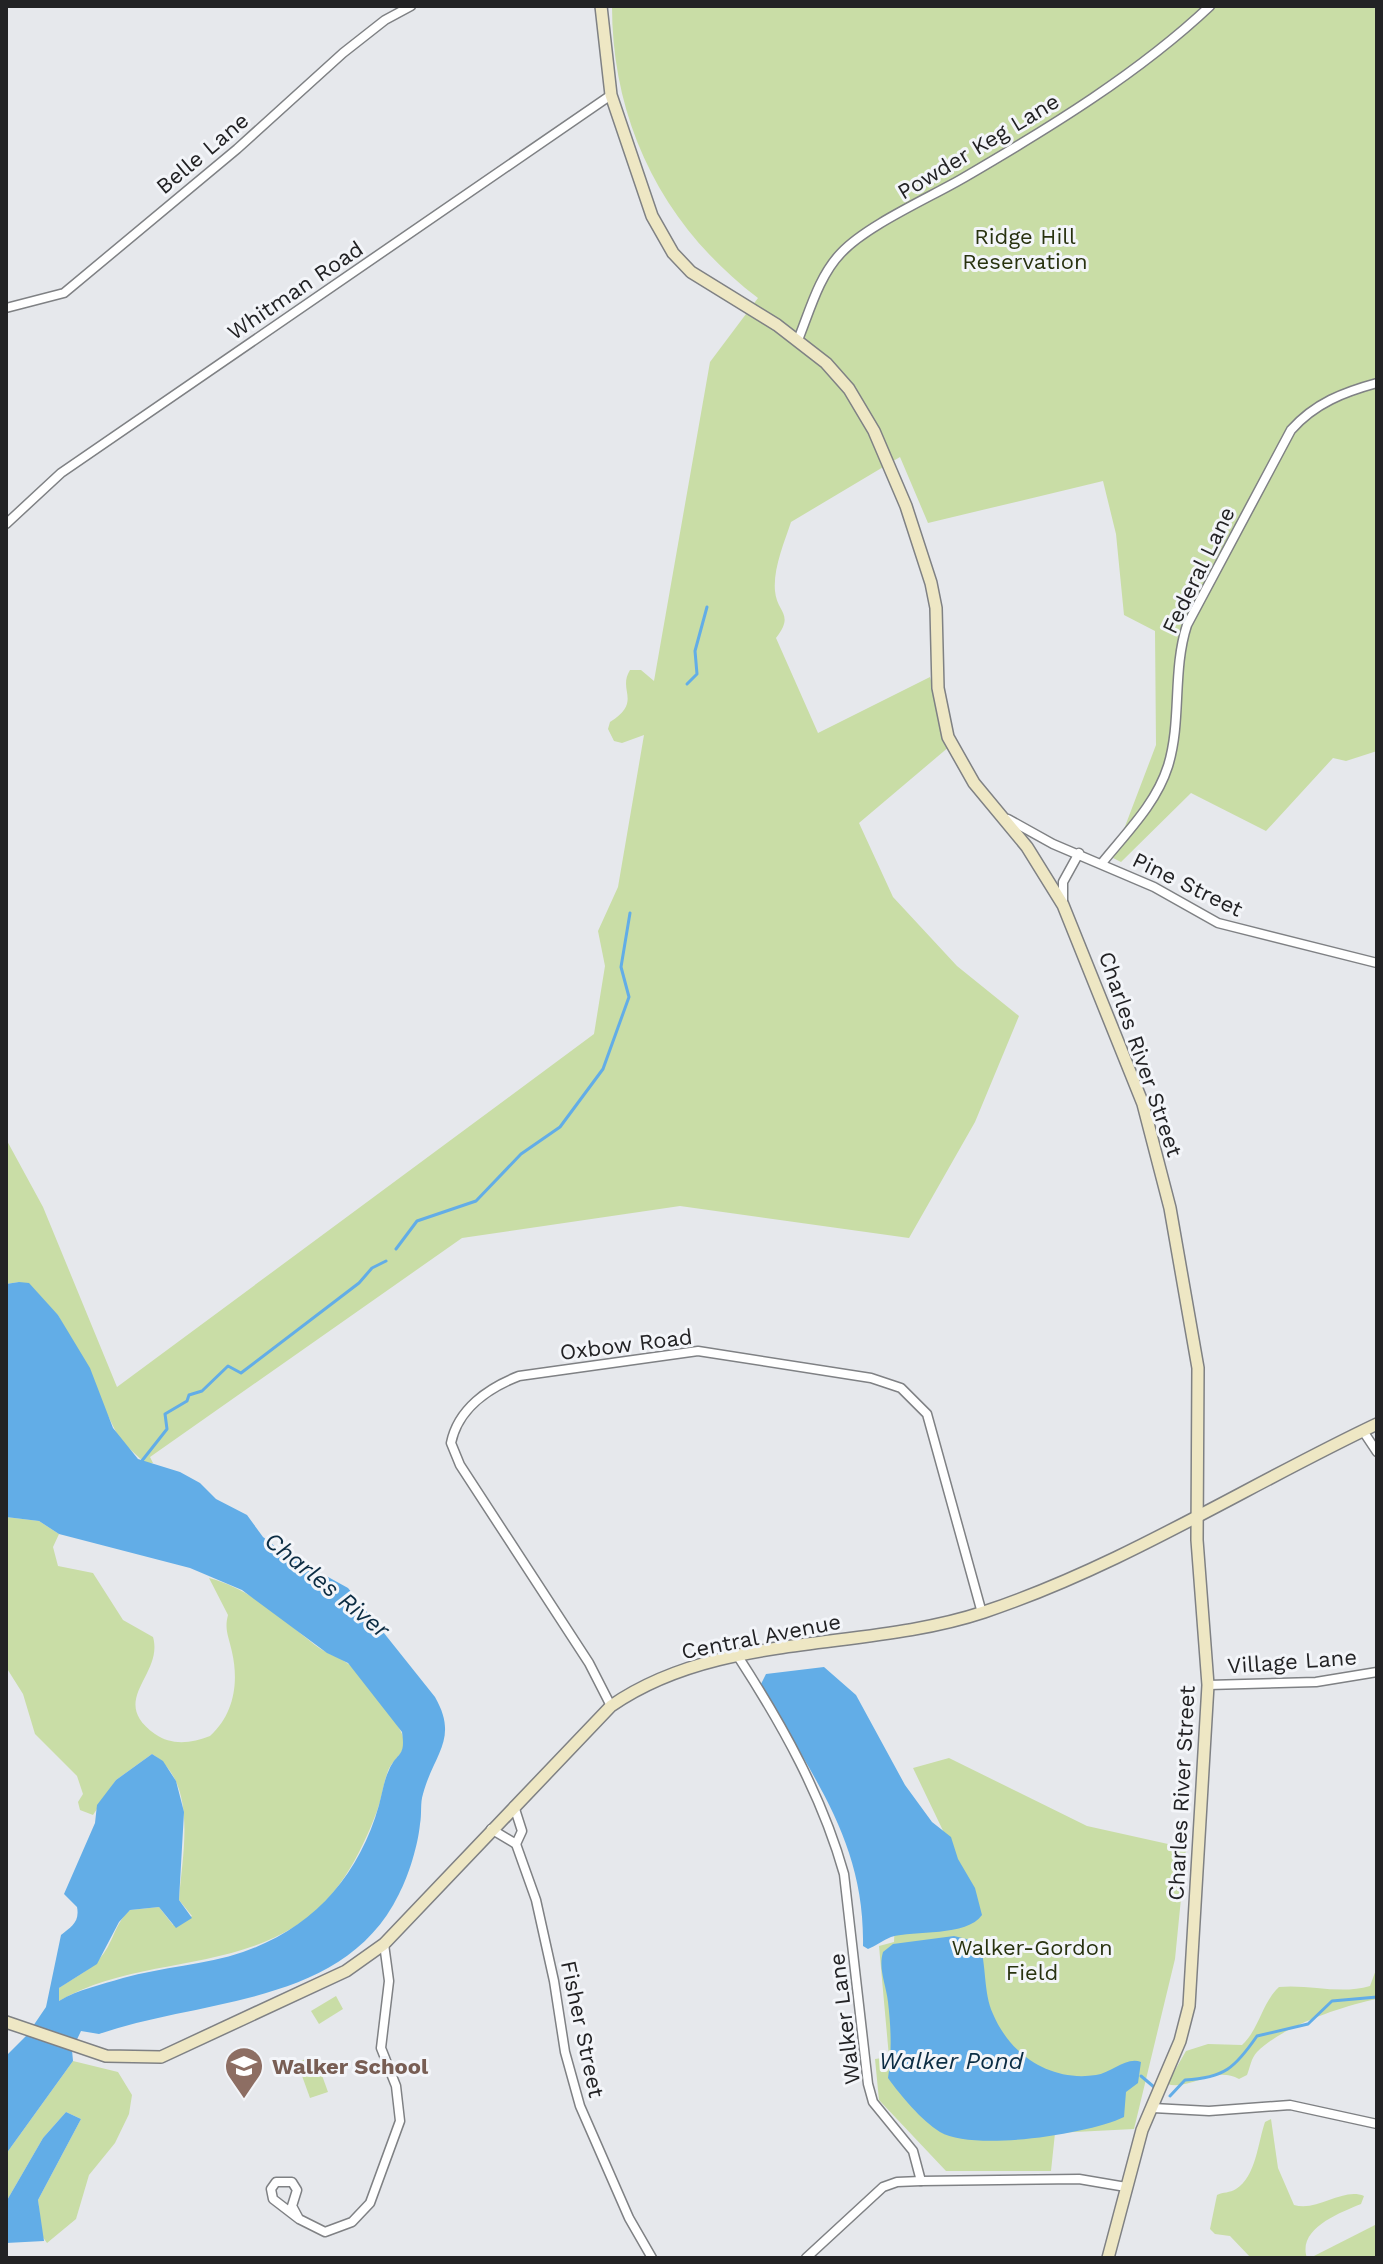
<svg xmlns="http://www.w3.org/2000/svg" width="1383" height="2264" font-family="'Work Sans',sans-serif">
	<rect width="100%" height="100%" fill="#e6e8ec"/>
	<g fill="#c9dda6">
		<path d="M612 6H1377V751L1346 761 1333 758 1266 831 1191 793 1121 862 1113 858 1156 745 1155 631 1124 615 1116 534 1103 481 928 523 900 457 791 522C784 543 773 569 775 591 777 613 795 614 776 638L818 733 930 677 950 746 859 823 893 897 957 966 1019 1016 975 1122 909 1238 680 1206 462 1238 150 1457 153 1463H145L120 1440 58 1315 19 1282 6 1284V1139L43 1207 117 1387 594 1034 605 966 598 931 618 887 644 735 622 743 614 741 608 729 610 722C643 701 617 691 630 670H641L654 681 710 362 758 298C664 227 612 124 612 6Z"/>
		<path d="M6 1517 39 1521 59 1534 53 1547 58 1566 93 1573 123 1620 153 1637C164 1675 107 1700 155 1734 172 1746 192 1743 210 1736 234 1714 239 1683 232 1652 229 1637 224 1630 228 1615L209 1578C251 1589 282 1619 315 1645 325 1653 337 1656 347 1663 360 1671 397 1720 402 1734 409 1753 394 1756 388 1771 383 1784 382 1798 377 1811 360 1856 336 1902 294 1927 223 1971 130 1959 59 2001V1988C75 1977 92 1970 104 1953 114 1939 116 1922 130 1910L159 1907 173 1925 192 1916 179 1900C182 1854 199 1783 152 1754L116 1780 93 1815 80 1810 78 1802 83 1794 77 1776 35 1734 23 1694 6 1667Z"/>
		<path d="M949 1758 1087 1826 1186 1848 1175 1959 1134 2129 1055 2133 1051 2171H946L879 2100 875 2059 889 2057 879 1946 894 1942 899 1830 947 1839 913 1768Z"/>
		<path d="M1377 1967V1999C1342 2006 1283 2026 1257 2052 1251 2058 1250 2068 1247 2075L1239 2079C1214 2065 1190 2091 1167 2084L1186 2051 1208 2044 1242 2045C1260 2028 1261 2004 1279 1987 1310 1984 1340 1995 1370 1986Z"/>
		<path d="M336 1996 343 2009 319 2024 311 2011Z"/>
		<path d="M315 2056 328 2092 310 2098 297 2062Z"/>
		<path d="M73 2061 118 2072 132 2095 129 2114 115 2143 89 2175 76 2219 47 2243 42 2236 38 2200 81 2119 66 2112 43 2138 6 2202V2154Z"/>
		<path d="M1271 2119 1278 2168 1294 2205C1318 2212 1343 2187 1364 2196L1361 2204C1339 2213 1297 2229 1307 2258H1251L1230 2236 1215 2234 1210 2229 1217 2195C1223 2192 1230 2193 1236 2189 1256 2177 1258 2142 1265 2122Z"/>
		<path d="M1377 2224V2258H1310Z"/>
	</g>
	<g fill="#62ade7">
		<path d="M19 1282 29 1283 58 1315 90 1368 113 1428 138 1459 180 1472 200 1483 216 1499 247 1515 263 1537 281 1551 348 1588 435 1697C459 1739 434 1753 423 1794 420 1803 422 1814 420 1824 418 1845 409 1875 399 1894 344 2007 201 1998 99 2034L81 2031 72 2050 73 2061 6 2154V2056L27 2035 46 2007 61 1935C71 1927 80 1922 77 1907L64 1894 95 1823 97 1805 116 1780 152 1754 163 1761 176 1781 184 1812 179 1900 192 1918 176 1928 159 1907 130 1910 119 1922 97 1964 59 1988V2001C79 1989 101 1985 123 1978 162 1967 205 1965 243 1952 313 1928 359 1876 379 1805 382 1794 384 1780 389 1770 397 1751 406 1758 402 1732L348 1663 327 1653 242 1590 190 1568 59 1534 39 1521 6 1517V1284Z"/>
		<path d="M824 1667 856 1695 905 1785 932 1822 951 1837 958 1859 975 1888 982 1915C967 1937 914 1930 891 1937 883 1940 876 1946 868 1949L863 1946C865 1838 809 1774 761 1684L766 1674Z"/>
		<path d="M954 1936 979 1942C987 1965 983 1992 993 2014 1011 2056 1051 2082 1096 2075 1111 2073 1127 2056 1141 2062L1138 2083 1126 2092 1124 2117C1089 2134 974 2152 940 2132 921 2120 901 2096 888 2078 892 2053 891 2027 888 2002 886 1984 878 1969 883 1952L893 1944Z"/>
		<path d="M66 2112 81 2119 38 2200 44 2241 6 2243V2202L43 2138Z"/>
	</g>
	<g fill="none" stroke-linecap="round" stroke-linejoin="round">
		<g stroke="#62ade7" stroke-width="3">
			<path d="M687 684 697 674 695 651 707 607"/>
			<path d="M396 1249 417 1221 476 1201 521 1154 560 1127 603 1069 629 997 621 967 630 913"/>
			<path d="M141 1462 167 1429 165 1414 187 1401 189 1395 202 1391 228 1366 241 1373 359 1283 372 1268 386 1261"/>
			<path d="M1141 2076 1154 2087"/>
			<path d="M1170 2096 1185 2080C1224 2078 1235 2068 1257 2036L1308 2024 1332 2001 1377 1997"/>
		</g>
		<defs>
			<g id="street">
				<path d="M6 308 64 293 237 149 343 53 385 20 411 6"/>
				<path d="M798 340C810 310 819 276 841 253 867 225 931 197 965 177 1049 128 1139 73 1210 6"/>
				<path d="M6 524 61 473 611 95"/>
				<path d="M1008 819 1053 844 1154 887 1218 923 1377 963"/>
				<path d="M1102 863C1126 833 1156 804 1168 766 1182 721 1172 671 1187 625L1291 430C1315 403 1344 392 1377 383"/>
				<path d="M1063 904V882L1079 853"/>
				<path d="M1363 1431 1377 1452"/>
				<path d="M739 1658C783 1726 822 1796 844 1874L868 2084 873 2102 913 2151 921 2181 1079 2179 1126 2187"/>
				<path d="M1208 1685 1316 1682 1377 1672"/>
				<path d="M611 1706 589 1663 460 1465 451 1443C458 1409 488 1388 519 1376L698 1351 871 1378 901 1388 927 1414 982 1613"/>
				<path d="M514 1806 522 1831 516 1844"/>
				<path d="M491 1829 516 1844 536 1900 554 1981 565 2052 580 2106 629 2218 652 2258"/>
				<path d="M1153 2108 1209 2111 1290 2105 1377 2124"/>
				<path d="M299 2219 273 2199 271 2189 276 2182H292L297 2190 292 2206 299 2219 325 2232 352 2222 370 2203 400 2121 396 2086 381 2048 389 1981 384 1944"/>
				<path d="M806 2258 883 2187 897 2182 921 2181"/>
			</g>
			<g id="secondary">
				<path d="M601 6 611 95 652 216 673 253 691 272 777 325 826 363 849 389 874 431 906 506 931 583 936 608 938 688 948 737 974 783 1027 847 1063 905 1143 1104 1170 1208 1198 1368 1197 1540 1208 1685 1189 2006 1180 2041 1142 2130 1108 2258"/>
				<path d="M6 2022 106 2056 161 2057 346 1971 384 1944 611 1706C719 1631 864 1652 984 1612 1122 1566 1246 1486 1377 1424"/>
			</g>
		</defs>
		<use href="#street" stroke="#7f8184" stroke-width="11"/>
		<use href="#secondary" stroke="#7f8184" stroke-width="14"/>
		<use href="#street" stroke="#fff" stroke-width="8"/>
		<use href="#secondary" stroke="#eee7c4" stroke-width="11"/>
	</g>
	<defs>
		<symbol id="school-pin" viewBox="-11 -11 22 30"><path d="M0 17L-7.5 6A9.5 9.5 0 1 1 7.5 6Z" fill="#8d6e63" stroke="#f3f5f9"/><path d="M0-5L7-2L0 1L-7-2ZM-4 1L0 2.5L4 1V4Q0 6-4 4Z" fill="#fff"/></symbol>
	</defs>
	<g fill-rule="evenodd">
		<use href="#school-pin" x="222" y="2044" width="44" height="60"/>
	</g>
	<g text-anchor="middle" stroke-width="6" stroke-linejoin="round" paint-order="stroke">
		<g font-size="22" fill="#222224" stroke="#f3f5f9">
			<text transform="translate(978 146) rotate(-31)" y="8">Powder Keg Lane</text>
			<text transform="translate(202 153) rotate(-40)" y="8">Belle Lane</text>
			<text transform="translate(295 290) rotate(-34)" y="8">Whitman Road</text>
			<text transform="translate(1198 570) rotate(-64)" y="8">Federal Lane</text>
			<text transform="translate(1188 884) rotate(26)" y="8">Pine Street</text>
			<text transform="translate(1141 1054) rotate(71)" y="8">Charles River Street</text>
			<text transform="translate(626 1344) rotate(-7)" y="8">Oxbow Road</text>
			<text transform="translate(761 1636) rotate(-11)" y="8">Central Avenue</text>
			<text transform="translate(1292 1661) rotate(-4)" y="8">Village Lane</text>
			<text transform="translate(1181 1793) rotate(-87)" y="8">Charles River Street</text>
			<text transform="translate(844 2019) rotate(-97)" y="8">Walker Lane</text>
			<text transform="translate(583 2029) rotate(78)" y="8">Fisher Street</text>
		</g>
		<g font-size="22" fill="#28320f" stroke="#f3f5f9">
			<text x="1025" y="244">Ridge Hill<tspan x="1025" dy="25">Reservation</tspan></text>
			<text x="1032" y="1955">Walker-Gordon<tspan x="1032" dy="25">Field</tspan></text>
		</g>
		<g font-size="22" font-weight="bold" fill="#785e54" stroke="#f3f5f9" text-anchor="start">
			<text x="272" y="2074">Walker School</text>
		</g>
		<g font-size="24" font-style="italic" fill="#0b2c43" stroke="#f3f5f9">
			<text transform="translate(327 1585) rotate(39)" y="8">Charles River</text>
			<text x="951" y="2069">Walker Pond</text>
		</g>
	</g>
	<rect width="1383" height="2264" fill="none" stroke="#222224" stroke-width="16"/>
</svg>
